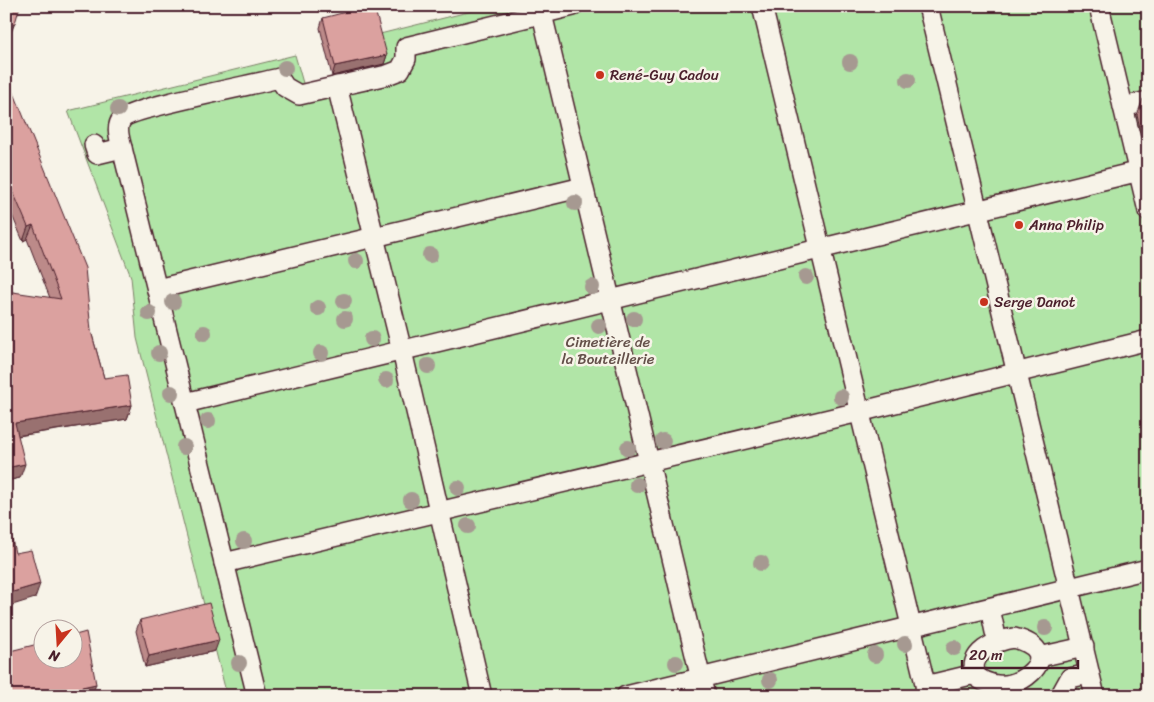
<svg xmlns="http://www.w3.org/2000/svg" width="1154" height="702" font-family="Sriracha,sans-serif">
	<rect width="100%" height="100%" fill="#f7f3e8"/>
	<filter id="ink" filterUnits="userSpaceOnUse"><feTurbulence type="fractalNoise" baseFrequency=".02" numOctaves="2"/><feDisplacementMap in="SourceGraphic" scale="10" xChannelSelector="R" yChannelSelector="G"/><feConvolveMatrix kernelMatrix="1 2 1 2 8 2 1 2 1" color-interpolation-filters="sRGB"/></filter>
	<g filter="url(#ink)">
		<path fill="#b1e5a7" stroke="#7e8269" d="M492 6H1148V696H227L137 338 131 277 68 111 295 55 305 90 385 70 376 35Z"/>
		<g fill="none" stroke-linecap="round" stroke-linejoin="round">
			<defs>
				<g id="lane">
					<path d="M762 6 928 696"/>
					<path d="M928 6 1095 696"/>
					<path d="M1099 6 1148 211"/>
					<path d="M542 14 705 696"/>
					<path d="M337 86 402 351 482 696"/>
					<path d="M1123 107 1148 101"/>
					<path d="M94 145 97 154 122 148"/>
					<path d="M157 289 583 187"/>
					<path d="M185 403C506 326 826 246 1148 169"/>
					<path d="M224 563 859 412 1148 340"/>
					<path d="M990 608 995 632"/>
					<path d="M1014 638C1022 640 1032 643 1037 651 1046 666 1022 681 1011 684 999 687 986 684 977 677 964 654 997 640 1014 638Z"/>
					<path d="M1039 657 1084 647"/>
					<path d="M925 686 975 674"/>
					<path d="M257 696 122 148C120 139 115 127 122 119 131 108 257 84 279 78L285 87 299 95 387 75 400 70 406 59V47L573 6"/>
					<path d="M626 696 1148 569"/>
					<path d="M1060 696 1070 678 1089 674"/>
				</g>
			</defs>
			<use href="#lane" stroke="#4a1f2b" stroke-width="22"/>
			<use href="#lane" stroke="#f7f3e8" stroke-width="19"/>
		</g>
		<g fill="#a69991">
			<circle cx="850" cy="62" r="8"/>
			<circle cx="285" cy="68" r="8"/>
			<circle cx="908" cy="80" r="8"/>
			<circle cx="118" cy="109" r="8"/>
			<circle cx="575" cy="203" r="8"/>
			<circle cx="430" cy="255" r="8"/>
			<circle cx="356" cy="261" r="8"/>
			<circle cx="806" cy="277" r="8"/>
			<circle cx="592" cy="287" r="8"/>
			<circle cx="344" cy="301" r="8"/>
			<circle cx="173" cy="302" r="8"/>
			<circle cx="318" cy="308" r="8"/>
			<circle cx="149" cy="313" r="8"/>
			<circle cx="345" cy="319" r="8"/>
			<circle cx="634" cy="319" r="8"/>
			<circle cx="599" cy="326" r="8"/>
			<circle cx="204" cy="333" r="8"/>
			<circle cx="372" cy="339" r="8"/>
			<circle cx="159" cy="353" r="8"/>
			<circle cx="321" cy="353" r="8"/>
			<circle cx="428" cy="366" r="8"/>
			<circle cx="386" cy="380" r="8"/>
			<circle cx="171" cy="393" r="8"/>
			<circle cx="841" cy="397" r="8"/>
			<circle cx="208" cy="421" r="8"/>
			<circle cx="663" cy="441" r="8"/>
			<circle cx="184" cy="447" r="8"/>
			<circle cx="628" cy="448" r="8"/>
			<circle cx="637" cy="485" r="8"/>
			<circle cx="458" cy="488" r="8"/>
			<circle cx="411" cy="500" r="8"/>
			<circle cx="468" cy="526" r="8"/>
			<circle cx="244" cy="541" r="8"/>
			<circle cx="761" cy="563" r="8"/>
			<circle cx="1045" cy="628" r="8"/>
			<circle cx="905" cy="644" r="8"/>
			<circle cx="954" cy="648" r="8"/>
			<circle cx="875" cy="655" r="8"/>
			<circle cx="239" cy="663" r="8"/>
			<circle cx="676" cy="663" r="8"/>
			<circle cx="770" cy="680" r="8"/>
		</g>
		<g fill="#bc8a89" stroke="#4a1f2b">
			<path d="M323 18 387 55 384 64 332 76 320 28Z"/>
			<path d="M6 95 91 331 104 378 132 405 127 419 18 436 20 478 6 481 50 298 27 239 23 241 6 201Z"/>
			<path d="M1148 97V158H1147L1137 115 1143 99Z"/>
			<path d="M140 620 215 651 145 667 136 631Z"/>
		</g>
		<g fill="#99716f" stroke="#4a1f2b">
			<path d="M15 23 9 37 6 40V30Z"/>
			<path d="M387 55 384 64 332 76 335 66Z"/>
			<path d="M33 225 27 239 23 241 28 227Z"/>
			<path d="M132 405 127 419 9 437 15 423Z"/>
			<path d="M25 464 20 478 6 481V468Z"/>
			<path d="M40 584 35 598 6 607V594Z"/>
			<path d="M219 640 215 651 145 667 149 656Z"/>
			<path d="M96 684 92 696H79L82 687Z"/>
		</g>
		<g fill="#dba19f" stroke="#4a1f2b">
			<path d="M6 6H20L15 23 6 30Z"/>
			<path d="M369 6H374L387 55 335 66 323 18Z"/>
			<path d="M14 93 85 268 91 331 104 378 127 375 132 405 15 423 25 464 6 468V291L61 299 33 225 28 227 6 175V95Z"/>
			<path d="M1148 97V119L1143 99Z"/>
			<path d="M6 513 15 553 31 550 40 584 6 594Z"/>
			<path d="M209 603 219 640 149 656 140 620Z"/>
			<path d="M86 632 96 684 82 687 84 696H6V652L42 643V660H72V636Z"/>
		</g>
	</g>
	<g fill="#c8321e" stroke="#f7f3e8" stroke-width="2">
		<circle cx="600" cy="75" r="5"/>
		<circle cx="1019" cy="225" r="5"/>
		<circle cx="984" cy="302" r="5"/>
	</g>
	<g text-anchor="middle" stroke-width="5" stroke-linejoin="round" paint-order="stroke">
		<g font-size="15" fill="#4a1f2b" stroke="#f7f3e8" text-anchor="start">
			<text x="610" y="80">René-Guy Cadou</text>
			<text x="1029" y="230">Anna Philip</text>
			<text x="994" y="307">Serge Danot</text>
		</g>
		<g font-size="15" fill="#64504a" stroke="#f7f3e8">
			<text x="608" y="347">Cimetière de<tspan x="608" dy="17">la Bouteillerie</tspan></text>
		</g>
	</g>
	<rect width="1154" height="702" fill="none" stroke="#f7f3e8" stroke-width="25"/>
	<rect x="12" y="12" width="1129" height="677" fill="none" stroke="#4a1f2b" stroke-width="2" filter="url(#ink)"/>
	<g transform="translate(58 644) rotate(198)"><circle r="24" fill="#f7f3e8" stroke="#b29e9c"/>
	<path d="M0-4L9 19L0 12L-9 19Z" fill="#c8321e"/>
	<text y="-8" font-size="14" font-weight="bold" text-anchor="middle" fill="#4a1f2b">N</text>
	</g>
	<path d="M962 660v8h116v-8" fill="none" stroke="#4a1f2b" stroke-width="2.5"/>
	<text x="969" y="660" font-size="15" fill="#4a1f2b" stroke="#f7f3e8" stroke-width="4" paint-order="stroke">20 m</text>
</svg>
